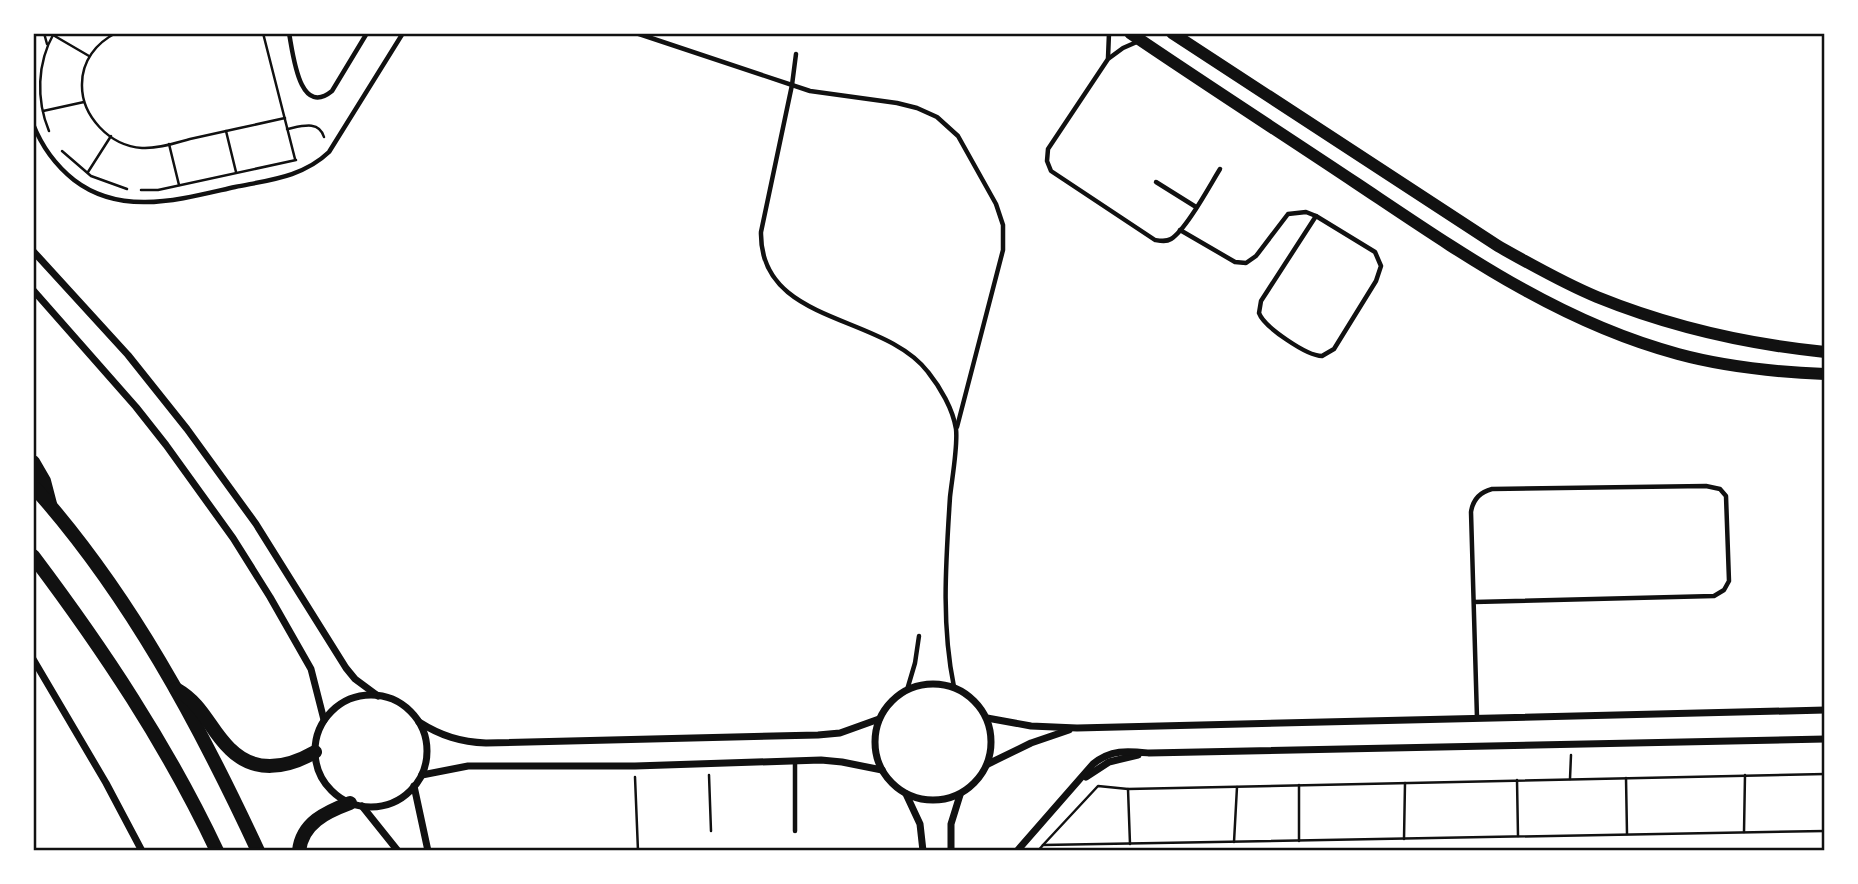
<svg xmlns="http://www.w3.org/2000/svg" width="1858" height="884" font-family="Signika,sans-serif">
	<rect width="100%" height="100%" fill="#fff"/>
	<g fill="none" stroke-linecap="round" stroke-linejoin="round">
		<g stroke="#111" stroke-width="2.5">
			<path d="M44 33 47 44"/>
			<path d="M116 33C96 43 82 61 82 84 81 116 110 146 142 148 158 149 175 143 190 139 222 132 253 125 285 118"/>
			<path d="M263 33 295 159"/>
			<path d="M53 35 89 56"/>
			<path d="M43 111 84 102"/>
			<path d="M287 129C302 126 319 120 324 137"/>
			<path d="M49 131C36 100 37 63 54 33"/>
			<path d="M226 131 236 172"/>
			<path d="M169 144 179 185"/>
			<path d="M62 151 91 176 127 189"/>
			<path d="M88 172 111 136"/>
			<path d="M141 190H158L296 160"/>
			<path d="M709 775 711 831"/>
			<path d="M635 777 638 851"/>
			<path d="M1626 778 1627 834"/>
			<path d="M1570 779 1571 755"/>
			<path d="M1517 780 1518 836"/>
			<path d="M1128 789 1130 844"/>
			<path d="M1744 832 1745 775"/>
			<path d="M1404 839 1405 783"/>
			<path d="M1299 841V785"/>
			<path d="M1234 842 1237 787"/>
			<path d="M1043 845 1098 786 1128 789 1825 774"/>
			<path d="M1038 851 1043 845 1825 831"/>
		</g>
		<g stroke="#111" stroke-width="4.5">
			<path d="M289 33C293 53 299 118 332 91L367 33"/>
			<path d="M636 33 810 91 897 103 917 108 937 117 958 136 996 204 1003 225V250L957 427"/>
			<path d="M1139 41 1123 48 1108 59 1048 149 1047 161 1051 171 1155 240C1161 241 1166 242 1171 239 1186 230 1210 185 1220 169"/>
			<path d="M796 54 792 85 761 232C759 325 883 313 928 372 940 387 953 409 956 429 958 446 952 478 950 497 946 561 941 624 954 687"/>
			<path d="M1108 58 1109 33"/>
			<path d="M33 124C42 147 54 164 74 180 122 217 181 199 235 187 269 180 303 177 329 152L403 33"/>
			<path d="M1156 182 1196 207"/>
			<path d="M1316 216 1375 252 1381 266 1376 281 1334 349 1322 356C1307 356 1264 327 1259 313L1261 301Z"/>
			<path d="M1180 230 1235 262 1246 263 1256 256 1288 214 1306 212 1316 216"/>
			<path d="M1474 602 1714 596 1724 590 1729 581 1726 496 1720 489 1706 486 1492 489C1480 492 1473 499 1471 512L1477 718"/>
			<path d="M907 690 915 663 919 636"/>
			<path d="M795 761V831"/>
		</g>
		<g stroke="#111" stroke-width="7">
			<path d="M33 251 128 355 187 429 256 524 346 668 355 679 378 696"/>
			<path d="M33 290 136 407 166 445 233 538 270 597 311 669 324 720"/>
			<path d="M33 659 106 783 142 851"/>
			<circle cx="933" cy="742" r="58"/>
			<circle cx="371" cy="751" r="56"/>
			<path d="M987 718 1031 726 1077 728 1825 710"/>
			<path d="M419 722C441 736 461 742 486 743L818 735 840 733 879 719"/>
			<path d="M988 764 1031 743 1069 730"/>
			<path d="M422 775 468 766H635L821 760 842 762 882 770"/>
			<path d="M1086 777 1109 762 1138 755"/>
			<path d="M414 786 428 851"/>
			<path d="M906 794 920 824 923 851"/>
			<path d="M362 806 398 851"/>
			<path d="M951 851V824L960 795"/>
			<path d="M1017 851 1093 764C1111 749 1128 751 1149 753L1825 739"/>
		</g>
		<g stroke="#111" stroke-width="12">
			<path d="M1130 33C1205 84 1281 133 1356 183 1458 251 1558 322 1678 354 1726 367 1775 372 1825 374"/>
			<path d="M1172 33 1498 246C1530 264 1563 283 1597 297 1671 327 1746 344 1825 352"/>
		</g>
		<g stroke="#111" stroke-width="14">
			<path d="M33 462 44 481 50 504"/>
			<path d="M33 486C129 593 198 722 258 851"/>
			<path d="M33 556C103 649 167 745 217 851"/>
			<path d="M176 689C204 705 209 729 230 749 255 774 287 768 315 752"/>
			<path d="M299 851C302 823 326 812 350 803"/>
		</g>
	</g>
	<rect width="1858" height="884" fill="none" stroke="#ffffff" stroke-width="70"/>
	<rect x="35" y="35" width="1788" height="814" fill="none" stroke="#111" stroke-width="2.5"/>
</svg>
